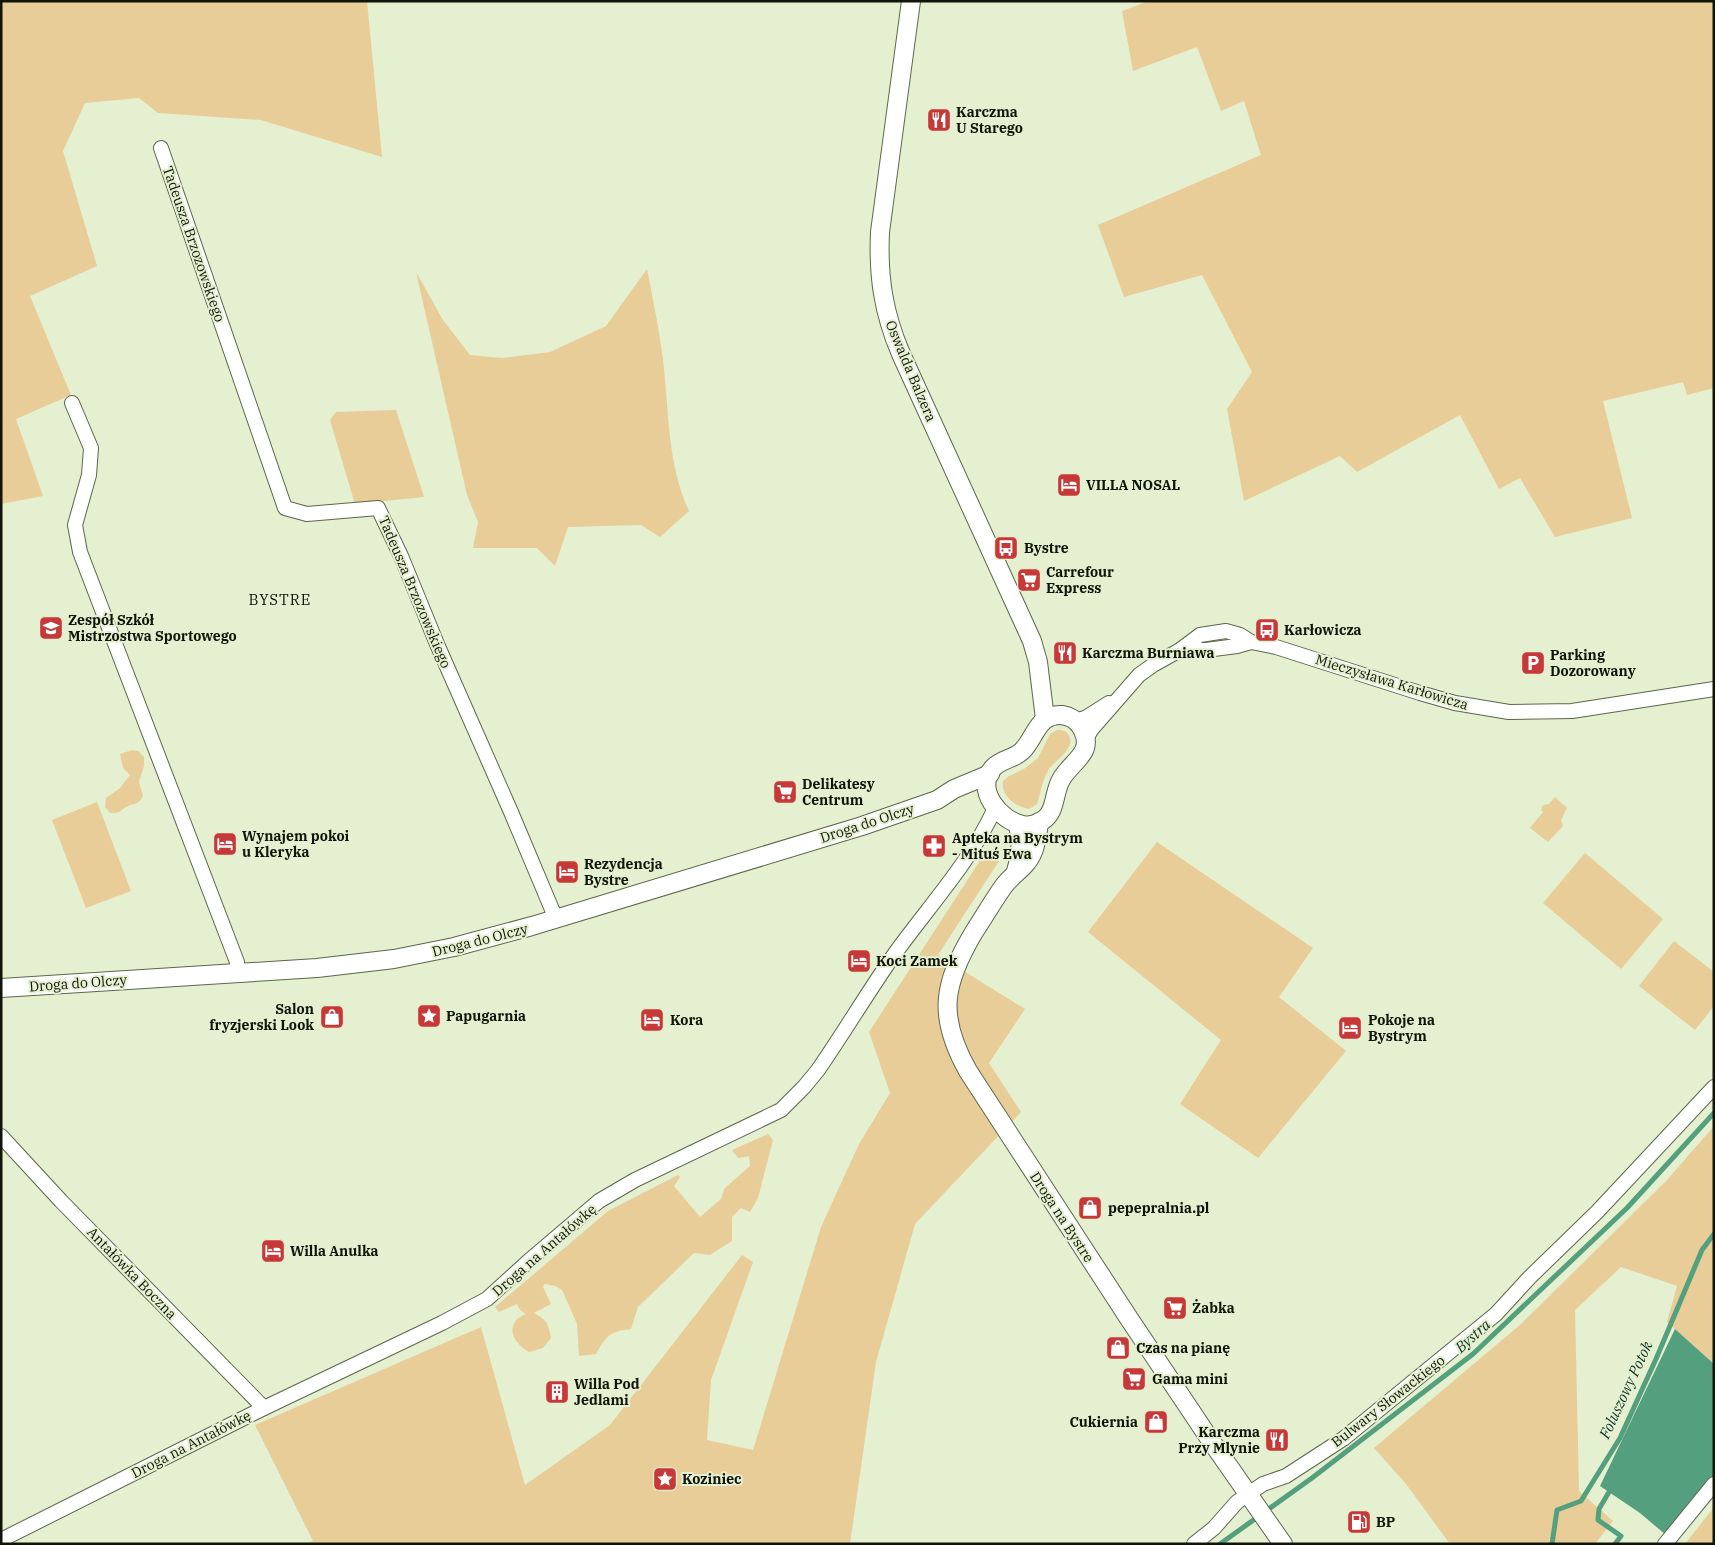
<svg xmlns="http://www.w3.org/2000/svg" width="1715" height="1545" font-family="'IBM Plex Serif',serif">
	<rect width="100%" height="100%" fill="#e4f0d0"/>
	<g fill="#e8cd98">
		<path d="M1 1H367L382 157 261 120 158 113 139 98 85 103 63 151 97 266 30 296 71 395 16 419 43 496 1 504Z"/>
		<path d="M1149 1H1714V388L1687 395 1683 382 1603 401 1632 518 1555 537 1520 478 1499 489 1460 415 1357 472 1340 456 1244 501 1227 409 1252 372 1202 275 1124 297 1098 225 1261 155 1244 101 1221 111 1197 47 1133 71 1122 11Z"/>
		<path d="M647 269C653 299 659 329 663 360 669 410 667 464 689 511L660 537 641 525 568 527 555 566 537 548H473L478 522 467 495 416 272 443 320 470 355 502 358 550 352 606 326Z"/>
		<path d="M396 410 424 497 355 504 330 420 336 412Z"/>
		<path d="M1057 730C1061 730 1065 730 1068 734 1078 747 1055 760 1049 769 1042 780 1041 792 1037 804L1029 809C1015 806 1001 797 1003 781L1009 776 1024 769 1038 758 1050 734Z"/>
		<path d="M132 750 138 751 144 757V766L139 782 143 796C139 805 133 803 126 807 120 811 118 814 110 813L105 807 106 798 120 788 130 775 123 768 120 754Z"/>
		<path d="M1555 797 1567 808 1561 820 1563 826 1548 842 1530 828 1543 812 1541 810 1543 805 1549 804Z"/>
		<path d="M97 802 131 891 86 908 52 820Z"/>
		<path d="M1157 842 1313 948 1279 997 1346 1051 1258 1158 1180 1104 1221 1040 1088 932Z"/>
		<path d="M1585 853 1663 919 1621 969 1543 903Z"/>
		<path d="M983 856 999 861 938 955 1025 1009 989 1063 1021 1112 915 1224 876 1362 850 1544H306L313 1541 255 1425 481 1327 525 1485 610 1425 742 1255 753 1262 711 1380 707 1440 753 1450 821 1227 859 1144 890 1093 869 1032Z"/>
		<path d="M1674 941 1714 972V1006L1695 1030 1639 986Z"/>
		<path d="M1714 1126V1364L1667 1322 1677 1286 1621 1267 1575 1310 1579 1491 1613 1521 1595 1544H1450L1406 1484 1374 1448 1521 1324 1667 1180Z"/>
		<path d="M768 1134 773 1140 758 1198 750 1212 741 1208 732 1217V1241L710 1255 694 1253 638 1307 631 1329C610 1331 605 1337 596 1354L579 1356 577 1324 562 1290 555 1286 545 1284 543 1287 551 1304 534 1313C547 1320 548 1323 551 1338L543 1348 529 1352C519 1346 506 1334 516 1320 518 1318 523 1315 526 1314L520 1310 517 1304 499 1312 495 1307 608 1211 678 1175 680 1177 674 1186 700 1217 721 1199 724 1189 750 1166 749 1156 738 1158 732 1150Z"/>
		<path d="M1714 1507V1544H1685Z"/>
	</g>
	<path fill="#54a07e" d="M1675 1329 1714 1364V1476L1666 1535 1640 1513 1600 1486Z"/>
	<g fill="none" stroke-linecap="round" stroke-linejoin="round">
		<g stroke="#54a07e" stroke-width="5">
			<path d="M1609 1492 1599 1509 1598 1520 1621 1536 1615 1544"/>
			<path d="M1220 1544 1312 1478 1473 1354 1627 1208 1714 1113"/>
			<path d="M1552 1544 1557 1510 1581 1501 1620 1438 1656 1359 1702 1250 1714 1234"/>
		</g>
		<defs>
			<g id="minor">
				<path d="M161 148 285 508 307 514 378 508 401 556 437 644 511 812 556 919"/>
				<path d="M72 403 91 448 89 475 75 525 80 552 237 962 238 973"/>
				<path d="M1180 650H1206L1237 646 1251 642 1276 647 1420 693 1455 703 1509 712 1572 711 1714 689"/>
				<path d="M1076 721 1087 717 1109 703"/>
				<path d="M1086 739 1091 730 1139 675 1153 665 1180 650 1200 635 1226 631 1240 635 1251 642"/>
				<path d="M1 1136 61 1201 264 1408"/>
				<path d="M1 1540 264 1408 442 1323 487 1299 531 1259 599 1201 635 1180 781 1110 804 1087 818 1070C845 1031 869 990 896 952 930 905 971 861 995 808"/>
				<path d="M1194 1544 1214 1528 1237 1502 1263 1484 1286 1476 1343 1439 1496 1314 1530 1277 1597 1212 1714 1087"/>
				<path d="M1665 1544 1714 1484"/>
			</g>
			<g id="tertiary">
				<path d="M911 1 880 232C878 276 883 312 901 354L1032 641 1038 662 1045 719"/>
				<path d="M1062 715C1069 716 1077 720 1081 727 1096 752 1073 760 1062 778 1052 793 1058 815 1038 823 1033 825 1028 826 1023 825 1000 821 974 789 993 768 1001 759 1014 759 1022 751 1036 737 1037 714 1062 715Z"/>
				<path d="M1039 822C1037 836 1036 851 1027 862 1020 871 1010 877 1003 887 993 901 984 917 974 932 943 984 937 1016 968 1071L1128 1317 1209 1438 1283 1544"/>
				<path d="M1016 871C1022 854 1021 841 1018 824"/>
				<path d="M1 988 317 968 394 959 454 947 532 926 862 826 937 800 954 789 990 774"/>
			</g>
		</defs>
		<use href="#minor" stroke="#5c664a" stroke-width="16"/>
		<use href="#tertiary" stroke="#5c664a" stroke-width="20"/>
		<use href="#minor" stroke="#fff" stroke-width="14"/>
		<use href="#tertiary" stroke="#fff" stroke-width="18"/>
	</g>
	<defs>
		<symbol id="restaurant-square" viewBox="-11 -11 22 22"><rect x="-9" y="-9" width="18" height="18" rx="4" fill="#c73838" stroke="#e4f0d0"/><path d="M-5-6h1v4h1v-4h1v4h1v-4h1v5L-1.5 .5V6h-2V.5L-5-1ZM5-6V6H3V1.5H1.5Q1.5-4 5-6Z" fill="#fff"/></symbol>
		<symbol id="hotel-square" viewBox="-11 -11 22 22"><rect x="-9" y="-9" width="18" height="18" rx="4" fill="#c73838" stroke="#e4f0d0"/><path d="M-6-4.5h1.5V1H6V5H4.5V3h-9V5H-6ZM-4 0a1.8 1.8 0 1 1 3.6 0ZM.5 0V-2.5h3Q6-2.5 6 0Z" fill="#fff"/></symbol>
		<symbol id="bus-square" viewBox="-11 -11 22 22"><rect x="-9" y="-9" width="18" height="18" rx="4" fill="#c73838" stroke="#e4f0d0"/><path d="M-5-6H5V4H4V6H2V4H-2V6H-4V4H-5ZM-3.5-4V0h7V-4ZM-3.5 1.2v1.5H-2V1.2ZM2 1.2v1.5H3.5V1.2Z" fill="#fff"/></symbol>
		<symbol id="supermarket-square" viewBox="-11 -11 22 22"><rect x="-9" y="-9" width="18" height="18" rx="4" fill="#c73838" stroke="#e4f0d0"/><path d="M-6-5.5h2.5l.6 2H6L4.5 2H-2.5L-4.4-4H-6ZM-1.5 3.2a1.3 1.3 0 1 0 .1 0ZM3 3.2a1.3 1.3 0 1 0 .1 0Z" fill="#fff"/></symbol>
		<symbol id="school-square" viewBox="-11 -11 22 22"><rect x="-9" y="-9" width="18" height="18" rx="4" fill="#c73838" stroke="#e4f0d0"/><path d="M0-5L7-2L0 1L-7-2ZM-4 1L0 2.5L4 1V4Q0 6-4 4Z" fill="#fff"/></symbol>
		<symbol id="parking-square" viewBox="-11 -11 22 22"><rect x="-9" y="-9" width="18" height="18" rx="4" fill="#c73838" stroke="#e4f0d0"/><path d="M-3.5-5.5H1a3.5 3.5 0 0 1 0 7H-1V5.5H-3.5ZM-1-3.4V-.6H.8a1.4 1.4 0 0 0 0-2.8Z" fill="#fff"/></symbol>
		<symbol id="pharmacy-square" viewBox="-11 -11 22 22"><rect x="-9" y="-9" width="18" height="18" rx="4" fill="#c73838" stroke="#e4f0d0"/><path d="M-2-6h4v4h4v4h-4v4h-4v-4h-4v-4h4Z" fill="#fff"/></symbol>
		<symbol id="sight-square" viewBox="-11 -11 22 22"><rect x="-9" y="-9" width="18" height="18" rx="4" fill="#c73838" stroke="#e4f0d0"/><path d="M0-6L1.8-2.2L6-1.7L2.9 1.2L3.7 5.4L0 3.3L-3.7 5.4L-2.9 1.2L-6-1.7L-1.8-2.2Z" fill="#fff"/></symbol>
		<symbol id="shop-square" viewBox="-11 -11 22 22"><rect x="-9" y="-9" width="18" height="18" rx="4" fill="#c73838" stroke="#e4f0d0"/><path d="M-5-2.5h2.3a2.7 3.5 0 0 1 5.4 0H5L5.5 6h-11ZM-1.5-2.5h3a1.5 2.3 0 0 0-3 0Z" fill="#fff"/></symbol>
		<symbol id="building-square" viewBox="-11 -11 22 22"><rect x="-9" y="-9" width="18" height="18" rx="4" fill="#c73838" stroke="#e4f0d0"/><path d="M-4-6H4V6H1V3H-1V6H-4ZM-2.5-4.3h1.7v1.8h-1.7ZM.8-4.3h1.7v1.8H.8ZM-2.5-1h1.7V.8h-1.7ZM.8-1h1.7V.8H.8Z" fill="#fff"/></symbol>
		<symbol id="fuel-square" viewBox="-11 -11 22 22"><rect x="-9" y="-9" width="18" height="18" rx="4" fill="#c73838" stroke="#e4f0d0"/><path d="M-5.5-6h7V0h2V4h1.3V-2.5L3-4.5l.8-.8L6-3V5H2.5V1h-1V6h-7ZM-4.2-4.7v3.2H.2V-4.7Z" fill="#fff"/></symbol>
	</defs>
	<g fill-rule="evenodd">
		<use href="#restaurant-square" x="925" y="106" width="28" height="28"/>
		<use href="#hotel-square" x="1055" y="471" width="28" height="28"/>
		<use href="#bus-square" x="992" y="534" width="28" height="28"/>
		<use href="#supermarket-square" x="1015" y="566" width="28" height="28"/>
		<use href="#school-square" x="37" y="614" width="28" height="28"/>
		<use href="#bus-square" x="1253" y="616" width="28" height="28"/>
		<use href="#restaurant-square" x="1051" y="639" width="28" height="28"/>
		<use href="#parking-square" x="1519" y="649" width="28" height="28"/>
		<use href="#supermarket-square" x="771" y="778" width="28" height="28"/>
		<use href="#hotel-square" x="211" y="830" width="28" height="28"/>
		<use href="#pharmacy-square" x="920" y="832" width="28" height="28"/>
		<use href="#hotel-square" x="553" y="858" width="28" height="28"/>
		<use href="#hotel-square" x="845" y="947" width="28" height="28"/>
		<use href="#sight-square" x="415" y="1002" width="28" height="28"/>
		<use href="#shop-square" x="318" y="1003" width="28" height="28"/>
		<use href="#hotel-square" x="638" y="1006" width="28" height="28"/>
		<use href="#hotel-square" x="1336" y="1014" width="28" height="28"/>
		<use href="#shop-square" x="1076" y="1194" width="28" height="28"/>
		<use href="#hotel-square" x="259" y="1237" width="28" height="28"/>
		<use href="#supermarket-square" x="1161" y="1294" width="28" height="28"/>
		<use href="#shop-square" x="1104" y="1334" width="28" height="28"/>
		<use href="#supermarket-square" x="1120" y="1365" width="28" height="28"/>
		<use href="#building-square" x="543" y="1378" width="28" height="28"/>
		<use href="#shop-square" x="1142" y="1408" width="28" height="28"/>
		<use href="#restaurant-square" x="1263" y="1426" width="28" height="28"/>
		<use href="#sight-square" x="651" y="1465" width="28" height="28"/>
		<use href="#fuel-square" x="1345" y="1508" width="28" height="28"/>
	</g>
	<g text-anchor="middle" stroke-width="4" stroke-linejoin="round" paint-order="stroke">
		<g font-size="14" font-weight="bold" fill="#101409" stroke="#e4f0d0" text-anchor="start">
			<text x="956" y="117">Karczma<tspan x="956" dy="16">U Starego</tspan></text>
			<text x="1086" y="490">VILLA NOSAL</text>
			<text x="1024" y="553">Bystre</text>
			<text x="1046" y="577">Carrefour<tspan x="1046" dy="16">Express</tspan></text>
			<text x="68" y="625">Zespół Szkół<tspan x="68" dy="16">Mistrzostwa Sportowego</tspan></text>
			<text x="1284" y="635">Karłowicza</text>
			<text x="1082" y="658">Karczma Burniawa</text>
			<text x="1550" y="660">Parking<tspan x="1550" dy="16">Dozorowany</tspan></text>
			<text x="802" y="789">Delikatesy<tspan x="802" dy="16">Centrum</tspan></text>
			<text x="242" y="841">Wynajem pokoi<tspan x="242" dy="16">u Kleryka</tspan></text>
			<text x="952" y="843">Apteka na Bystrym<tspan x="952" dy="16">- Mituś Ewa</tspan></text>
			<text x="584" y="869">Rezydencja<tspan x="584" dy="16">Bystre</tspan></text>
			<text x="876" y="966">Koci Zamek</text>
			<text x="314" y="1014" text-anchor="end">Salon<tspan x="314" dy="16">fryzjerski Look</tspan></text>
			<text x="446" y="1021">Papugarnia</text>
			<text x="670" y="1025">Kora</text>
			<text x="1368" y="1025">Pokoje na<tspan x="1368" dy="16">Bystrym</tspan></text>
			<text x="1108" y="1213">pepepralnia.pl</text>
			<text x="290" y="1256">Willa Anulka</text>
			<text x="1192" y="1313">Żabka</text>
			<text x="1136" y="1353">Czas na pianę</text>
			<text x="1152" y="1384">Gama mini</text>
			<text x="574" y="1389">Willa Pod<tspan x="574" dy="16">Jedlami</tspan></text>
			<text x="1138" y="1427" text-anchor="end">Cukiernia</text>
			<text x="1260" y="1437" text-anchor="end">Karczma<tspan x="1260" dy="16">Przy Mlynie</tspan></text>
			<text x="682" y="1484">Koziniec</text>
			<text x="1376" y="1527">BP</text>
		</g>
		<g font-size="14" fill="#101409" stroke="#e4f0d0">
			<text transform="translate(194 244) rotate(71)" y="5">Tadeusza Brzozowskiego</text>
			<text transform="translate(911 371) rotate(67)" y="5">Oswalda Balzera</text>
			<text transform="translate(415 592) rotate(67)" y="5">Tadeusza Brzozowskiego</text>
			<text transform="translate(1392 682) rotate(17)" y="5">Mieczysława Karłowicza</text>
			<text transform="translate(867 823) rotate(-18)" y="5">Droga do Olczy</text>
			<text transform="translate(480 940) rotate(-14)" y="5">Droga do Olczy</text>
			<text transform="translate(78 983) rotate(-4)" y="5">Droga do Olczy</text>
			<text transform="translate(1062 1217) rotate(57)" y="5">Droga na Bystre</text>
			<text transform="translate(544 1250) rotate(-41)" y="5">Droga na Antałówkę</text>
			<text transform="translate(132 1273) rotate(46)" y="5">Antałówka Boczna</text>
			<text transform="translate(1388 1401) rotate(-38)" y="5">Bulwary Słowackiego</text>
			<text transform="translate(191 1444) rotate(-27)" y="5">Droga na Antałówkę</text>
		</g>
		<g font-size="15" letter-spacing="1" fill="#101409" stroke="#e4f0d0">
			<text x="280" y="605">BYSTRE</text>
		</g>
		<g font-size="15" font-style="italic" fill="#0f3224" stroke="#e4f0d0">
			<text transform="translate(1473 1336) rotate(-42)" y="5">Bystra</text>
			<text transform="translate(1626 1390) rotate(-65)" y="5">Foluszowy Potok</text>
		</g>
	</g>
	<rect width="1715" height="1545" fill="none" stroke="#101409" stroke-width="5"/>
</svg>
